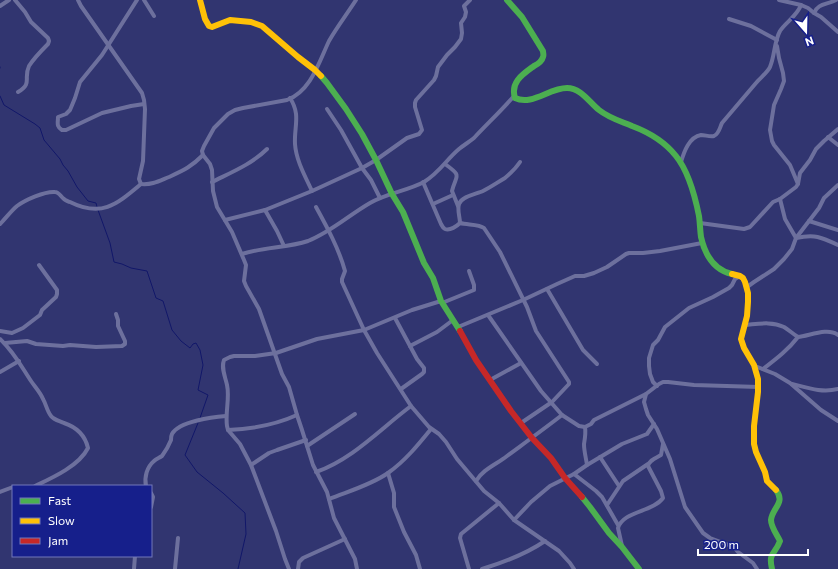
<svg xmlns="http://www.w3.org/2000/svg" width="838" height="569" font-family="Commissioner,sans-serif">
	<rect width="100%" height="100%" fill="#313570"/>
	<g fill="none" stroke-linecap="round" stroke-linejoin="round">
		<g stroke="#111769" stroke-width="1">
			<path d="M0 67V68"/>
			<path d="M0 96 4 105 35 124 40 128 44 140 60 159 63 165 68 171 77 187 88 201 96 203 97 207"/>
			<path d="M98 210 110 243 114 262 122 264 131 268 147 271 156 298 163 301 172 330 181 341 190 348 193 344 196 343 200 350 203 365 198 390 208 395 200 418"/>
			<path d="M198 423 185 455 197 472 223 493 245 513 246 534 238 569"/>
		</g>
		<g stroke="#6d709d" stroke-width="4">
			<path d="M15 0 25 12 31 22 48 38 49 41 48 44C41 51 34 58 29 66 23 79 33 83 18 92"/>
			<path d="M78 0 81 6 142 93 144 100 145 109 143 161 139 179 141 184C152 185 159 181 169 177 184 170 191 167 203 155"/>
			<path d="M137 0 102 55 80 82 75 98 70 110 66 114 58 117C58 123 56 126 62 130H66L102 113 131 106 144 104"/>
			<path d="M144 0 154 16"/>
			<path d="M356 0C347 14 337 27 329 41 319 62 311 91 287 100L243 108 235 110 228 114 214 128 204 146 202 151 203 155 210 164 212 170 213 191 217 207 232 232 244 260 246 265 244 281 246 286 259 309 282 374 289 387 297 415 302 430 313 465 327 492 334 518 355 559 357 569"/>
			<path d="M779 0 801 5 808 8 814 13 821 17 838 32"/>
			<path d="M0 6 9 0"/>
			<path d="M814 13C818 3 827 5 836 0"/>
			<path d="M729 19 751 26 777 40"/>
			<path d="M777 46 779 58 783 73 784 81 781 89 774 105 770 130 772 141 774 145 790 165 798 184"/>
			<path d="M290 98C301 115 294 126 295 144 296 160 305 176 312 191"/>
			<path d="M327 109 341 130 362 168 371 180 380 198"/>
			<path d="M828 137 838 145"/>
			<path d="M681 162C684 152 689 137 701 135 705 135 710 137 714 136 719 134 720 127 722 123 734 109 745 96 756 83 760 78 768 72 770 67 775 55 774 42 780 31 786 22 797 16 801 5"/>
			<path d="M445 164C463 177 456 174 452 191L458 206"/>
			<path d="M212 182C232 172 252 164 267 149"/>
			<path d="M423 182 441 224C442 226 443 228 445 229 450 231 457 226 460 223 460 217 457 210 459 204 462 196 477 194 483 191 491 187 498 182 505 178 511 173 516 168 520 162"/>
			<path d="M780 199 785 219 796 238C815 234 821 237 838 245"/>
			<path d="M433 204 453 195"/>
			<path d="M316 207C327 227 339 249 345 271L342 279V282L364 330 377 353 411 406 429 427 439 434 446 442 457 459 484 491 499 503 514 520 559 551 570 563 574 569"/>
			<path d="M265 210 277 231 284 246"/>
			<path d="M225 220 265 210 312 191 362 168 376 160 407 138 419 134 422 130 415 107V103L416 100 434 80 436 76 438 67 447 55 455 47 461 39 462 33 461 23 465 17 466 12 464 6 470 0"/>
			<path d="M809 221 838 230"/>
			<path d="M460 223C468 225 479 224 484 228L500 252 527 307 536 331 569 382V384L552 402 521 423"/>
			<path d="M700 223 744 229 750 227 773 202 780 199 796 187 798 184 800 173 810 160 816 149 824 141 838 129"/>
			<path d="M0 224C6 218 11 211 17 206 25 200 45 191 55 192 59 192 61 197 64 199 65 200 69 202 70 202 102 218 117 204 141 184"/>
			<path d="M242 254C263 247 287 248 308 241 331 232 349 215 370 203 387 193 407 191 424 182 440 172 446 160 459 149 464 145 469 142 474 138 487 124 501 111 514 96"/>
			<path d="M747 287 754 282 774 269 784 259 792 249 796 238 819 208 824 198 838 185"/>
			<path d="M547 289 550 294 583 350 597 364"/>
			<path d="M442 303 474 290V285L469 271"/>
			<path d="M488 315 541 391 562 415 579 426 585 427 591 424 594 420 646 394 659 384 663 382H668L694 385 759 387"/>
			<path d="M395 318 417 359 424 368V372L422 374 401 389"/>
			<path d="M745 325C758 324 771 321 784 327 789 330 793 334 798 337 809 336 828 327 838 335"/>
			<path d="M458 327 523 300 557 284 575 276H584L594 273 607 267 626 254 629 253H643L660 251 702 243"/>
			<path d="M0 331 12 333 23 328 40 315 42 310 56 297 57 294V290L39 265"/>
			<path d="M0 339C14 352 21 366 31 381 35 387 40 392 43 399 46 404 47 411 51 416 54 420 60 421 64 423 76 427 85 435 88 448 79 466 52 478 35 486"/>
			<path d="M5 343 27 341 36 344 63 346 70 345 96 347 122 346 125 344V341L118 326V320L116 314"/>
			<path d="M410 346 437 332 453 320"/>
			<path d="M755 366 775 374 790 383 821 410 838 421"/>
			<path d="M763 369C776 359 788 350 798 337"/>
			<path d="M0 372 19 361"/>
			<path d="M490 380 521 363"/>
			<path d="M792 384C808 388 822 393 838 389"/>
			<path d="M657 386 653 382 650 374 649 366V358L653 345 658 340 665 327 689 308 713 297 729 288 732 285 735 279 740 276"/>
			<path d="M646 394 644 402 646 409 648 415 657 429 670 459 685 507 703 533 710 538 734 547 738 552 753 563 757 569"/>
			<path d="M585 427C586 433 585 438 584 444 584 451 586 458 587 465"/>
			<path d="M228 430C252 429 275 425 297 415"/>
			<path d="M307 446 355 414"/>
			<path d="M600 457 619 486"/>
			<path d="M251 465 269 453 277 450 306 440"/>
			<path d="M316 472C353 459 380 429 411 406"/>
			<path d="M388 473 394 493V507L404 532 416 555 420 569"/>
			<path d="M574 474 596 491 602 497 618 525"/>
			<path d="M476 481C483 469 497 464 507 456 526 442 544 429 562 415"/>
			<path d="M146 486C144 477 147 467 154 461 156 459 159 458 162 456 165 452 169 445 171 440 171 438 171 436 172 434 179 421 214 417 226 416"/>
			<path d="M0 492 13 487"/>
			<path d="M151 493 153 497 151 507"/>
			<path d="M329 499C349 491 371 485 388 473 405 461 418 445 431 429"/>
			<path d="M607 505 623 481 648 464"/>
			<path d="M514 520 531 502 550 486 574 474 587 465 622 444 647 434 654 424"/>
			<path d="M622 546 618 528C623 511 653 512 663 498L661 491 648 466C649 460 656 458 661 455L663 444"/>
			<path d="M134 569 135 556"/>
			<path d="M175 569 178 538"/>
			<path d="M289 569 285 559 276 531 251 465 240 444 228 430 227 426C225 412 230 398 227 385 225 376 221 368 224 360L230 357 234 356H255L276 353 317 339 364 330 412 310 441 301"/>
			<path d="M298 569 299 562 303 558 345 539"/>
			<path d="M469 569 460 538 461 534 499 503"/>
			<path d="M482 569C505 562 526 554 545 541"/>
		</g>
		<g stroke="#4caf50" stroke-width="6">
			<path d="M507 0 522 17 543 51C543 53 544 55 543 57 542 61 538 64 534 66 523 74 510 82 515 98 532 106 549 88 567 88 581 88 589 102 599 110 609 118 620 121 632 126 648 132 665 142 676 156 689 172 695 196 699 216 700 223 700 230 701 237 705 255 714 270 732 274"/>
			<path d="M321 76 327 83 346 109 362 134 376 160 392 194 403 212 424 263 433 278 441 301 460 331"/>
			<path d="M582 497 590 507 609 533 622 547 639 569"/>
			<path d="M772 569C768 552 775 555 780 541 777 535 771 527 771 520 772 508 786 503 776 490"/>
		</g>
		<g stroke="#ffc107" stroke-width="6">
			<path d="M200 0 205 19 209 26 212 27 230 20 251 22 262 26 298 57 315 70 321 76"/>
			<path d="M732 274 740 276 743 278 745 282 748 293V302L747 316 741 339 744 348 754 365 758 379V392L754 426V444L756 452 765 472 767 481 776 490"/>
		</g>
		<path stroke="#c62828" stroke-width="6" d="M460 331 476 360 511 411 532 438 551 458 565 478 582 497"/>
	</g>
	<rect x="12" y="485" width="140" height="72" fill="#161f8b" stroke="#7379b9"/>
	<rect x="20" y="498" width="20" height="6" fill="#4caf50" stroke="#7379b9"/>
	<text x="48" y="505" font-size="12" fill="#ffffff">Fast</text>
	<rect x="20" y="518" width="20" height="6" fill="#ffc107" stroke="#7379b9"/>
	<text x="48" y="525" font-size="12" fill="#ffffff">Slow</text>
	<rect x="20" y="538" width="20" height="6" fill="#c62828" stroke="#7379b9"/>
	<text x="48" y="545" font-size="12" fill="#ffffff">Jam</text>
	<g transform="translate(806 32) rotate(160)" stroke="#161f8b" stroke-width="3" paint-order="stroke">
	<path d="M0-3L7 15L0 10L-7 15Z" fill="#ffffff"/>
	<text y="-6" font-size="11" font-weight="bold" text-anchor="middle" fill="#ffffff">N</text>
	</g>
	<path d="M698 549v6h110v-6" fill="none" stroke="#ffffff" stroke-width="2"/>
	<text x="704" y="549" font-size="12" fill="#ffffff" stroke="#161f8b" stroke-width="3" paint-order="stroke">200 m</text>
</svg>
